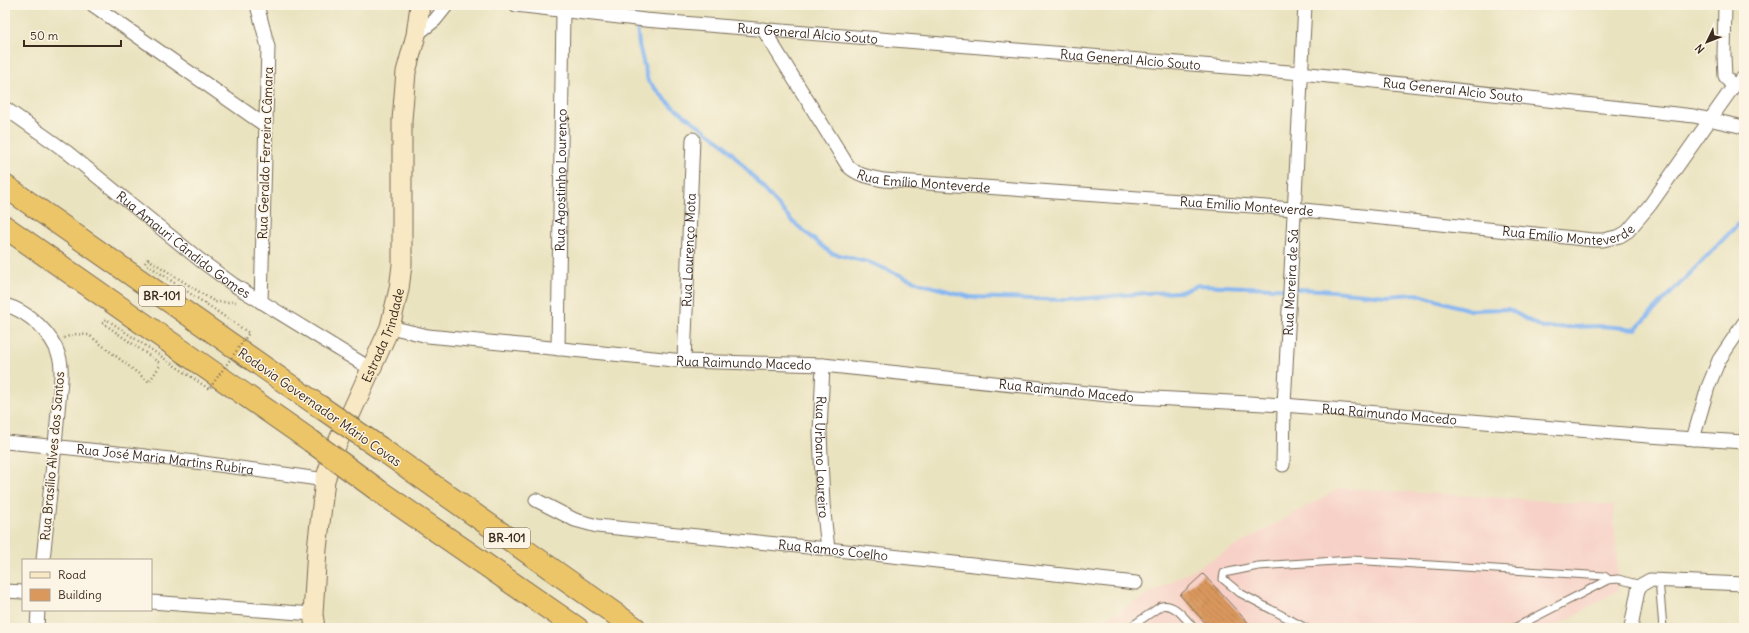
<svg xmlns="http://www.w3.org/2000/svg" width="1749" height="633" font-family="Delius,sans-serif">
	<defs>
		<pattern id="building-back-hatch" width="6" height="6" patternUnits="userSpaceOnUse"><rect width="6" height="6" fill="#da985d"/><path d="M-1 5l2 2M0 0l6 6M5-1l2 2" fill="none" stroke="#b27c4c"/></pattern>
	</defs>
	<rect width="100%" height="100%" fill="#fcf5e5"/>
	<filter id="ink" filterUnits="userSpaceOnUse"><feTurbulence type="fractalNoise" baseFrequency=".025" numOctaves="2"/><feDisplacementMap in="SourceGraphic" scale="8" xChannelSelector="R" yChannelSelector="G"/><feConvolveMatrix kernelMatrix="1 2 1 2 8 2 1 2 1" color-interpolation-filters="sRGB"/></filter>
	<filter id="wash" filterUnits="userSpaceOnUse"><feTurbulence type="fractalNoise" baseFrequency=".012" numOctaves="4" result="noise"/><feDisplacementMap in="SourceGraphic" scale="16" xChannelSelector="R" yChannelSelector="G"/><feGaussianBlur stdDeviation="0.9" result="paint"/><feColorMatrix in="noise" values="0 0 0 0 0 0 0 0 0 0 0 0 0 0 0 0 0 1.4 0 .05"/><feComposite in="paint" operator="in"/></filter>
	<g filter="url(#wash)">
		<rect width="100%" height="100%" fill="#eae3c0"/>
		<path fill="#f7d1c7" d="M1340 488 1613 505 1619 590 1552 628H1089Z"/>
		<g fill="none" stroke-linecap="round" stroke-linejoin="round">
			<path stroke="#85b6f1" stroke-width="4" d="M635 5 639 45 648 81 672 106 724 144 793 222 831 253 871 263 922 284 970 297 1067 300 1148 293 1180 292 1198 285 1321 290 1386 296 1416 294 1470 310 1508 309 1543 328 1602 326 1636 329 1744 218"/>
		</g>
		<g id="blocks">
			<path fill="url(#building-back-hatch)" d="M1203 574 1253 628H1210L1180 595Z"/>
		</g>
	</g>
	<g filter="url(#ink)">
		<use href="#blocks" fill-opacity="0" stroke="#786b57" stroke-width="1"/>
		<g fill="none" stroke-linecap="round" stroke-linejoin="round">
			<defs>
				<g id="lane">
					<path d="M1659 579 1663 628"/>
					<path d="M1607 580 1618 579 1641 585"/>
					<path d="M1129 628 1161 606C1175 602 1185 619 1194 628"/>
					<path d="M1306 628 1240 593 1223 579 1224 573 1258 566 1352 560 1604 576 1607 578 1606 581 1514 628"/>
				</g>
				<g id="street">
					<path d="M93 5 266 126"/>
					<path d="M257 5 268 47 261 302"/>
					<path id="s1" d="M516 5 645 20 1301 73 1694 116 1744 127"/>
					<path d="M1725 5 1724 55 1725 76 1733 87"/>
					<path id="s2" d="M763 29 848 166C858 176 870 177 884 180L1294 209 1593 240H1603L1620 236 1628 231 1650 205 1733 87 1744 77"/>
					<path d="M416 35 435 20 447 5"/>
					<path id="s3" d="M5 108 67 152 200 260 234 285 371 369"/>
					<path d="M5 305C28 311 52 333 59 356 64 370 59 395 58 411 54 460 48 510 43 560"/>
					<path id="s4" d="M390 327 428 336 633 356 684 361 823 365 1117 396 1284 405 1648 436 1744 442"/>
					<path id="s5" d="M558 349 563 12"/>
					<path id="s6" d="M684 361 693 139"/>
					<path id="s7" d="M823 365 820 432 823 504 828 549"/>
					<path d="M1693 439 1708 387 1719 360 1744 323"/>
					<path id="s8" d="M5 442C112 451 219 464 325 480"/>
					<path id="s9" d="M1283 465 1284 405 1305 5"/>
					<path id="s10" d="M536 500 575 520 597 526 828 549 1136 583"/>
					<path d="M5 591 23 592"/>
					<path d="M151 602 313 614"/>
					<path d="M37 628 38 610"/>
					<path d="M1631 628 1638 590 1641 585 1650 580 1744 584"/>
				</g>
				<g id="secondary">
					<path id="s11" d="M315 628 313 614 317 549 325 480 336 446 390 327 399 289 402 265V120L406 72 416 35 420 5"/>
				</g>
				<g id="highway">
					<path d="M5 186 319 406"/>
					<path d="M5 227 311 441"/>
					<path d="M380 448 635 628"/>
					<path d="M379 491 577 628"/>
				</g>
			</defs>
			<use href="#lane" stroke="#786b57" stroke-width="9"/>
			<use href="#street" stroke="#786b57" stroke-width="15"/>
			<use href="#secondary" stroke="#786b57" stroke-width="21"/>
			<use href="#highway" stroke="#786b57" stroke-width="24"/>
			<g stroke="#786b57" stroke-width="2.5" stroke-dasharray="1 3" stroke-linecap="butt">
				<path d="M148 259 215 302H236"/>
				<path d="M64 338 74 334 89 335 149 382 161 364"/>
			</g>
			<use href="#lane" stroke="#fff" stroke-width="7"/>
			<use href="#street" stroke="#fff" stroke-width="13"/>
			<use href="#secondary" stroke="#f8e8c3" stroke-width="19"/>
			<use href="#highway" stroke="#edc569" stroke-width="22"/>
			<defs>
				<g id="highway-bridge">
					<path d="M319 406 380 448"/>
					<path d="M311 441 379 491"/>
				</g>
			</defs>
			<use href="#highway-bridge" stroke="#786b57" stroke-width="24" stroke-linecap="butt"/>
			<path stroke="#786b57" stroke-width="2.5" stroke-dasharray="1 3" stroke-linecap="butt" d="M148 259 145 263 249 333 209 389 106 319 103 323 161 364"/>
			<use href="#highway-bridge" stroke="#edc569" stroke-width="22"/>
		</g>
	</g>
	<g text-anchor="middle" stroke-width="3" stroke-linejoin="round" paint-order="stroke">
		<g fill="#fcf5e5" stroke="#75675a" stroke-width="1">
			<rect x="139" y="286" width="46" height="20" rx="3"/>
			<rect x="484" y="528" width="46" height="20" rx="3"/>
		</g>
		<g font-size="12" font-weight="bold" fill="#3b2a1e">
			<text x="162" y="300">BR-101</text>
			<text x="507" y="542">BR-101</text>
		</g>
		<g font-size="13" fill="#3b2a1e" stroke="#fcf5e5">
			<text dy="5" stroke="none"><textPath href="#s1" startOffset="293">Rua General Alcio Souto</textPath></text>
			<text dy="5" stroke="none"><textPath href="#s1" startOffset="617">Rua General Alcio Souto</textPath></text>
			<text dy="5" stroke="none"><textPath href="#s1" startOffset="941">Rua General Alcio Souto</textPath></text>
			<text transform="translate(265 153) rotate(-88)" y="5">Rua Geraldo Ferreira Câmara</text>
			<text dy="5" stroke="none"><textPath href="#s2" startOffset="240">Rua Emílio Monteverde</textPath></text>
			<text dy="5" stroke="none"><textPath href="#s5" startOffset="169">Rua Agostinho Lourenço</textPath></text>
			<text dy="5" stroke="none"><textPath href="#s2" startOffset="564">Rua Emílio Monteverde</textPath></text>
			<text dy="5" stroke="none"><textPath href="#s2" startOffset="888">Rua Emílio Monteverde</textPath></text>
			<text dy="5" stroke="none"><textPath href="#s3" startOffset="225">Rua Amauri Cândido Gomes</textPath></text>
			<text dy="5" stroke="none"><textPath href="#s6" startOffset="111">Rua Lourenço Mota</textPath></text>
			<text dy="5" stroke="none"><textPath href="#s9" startOffset="183">Rua Moreira de Sá</textPath></text>
			<text dy="5" stroke="none"><textPath href="#s11" startOffset="305">Estrada Trindade</textPath></text>
			<text dy="5" stroke="none"><textPath href="#s4" startOffset="356">Rua Raimundo Macedo</textPath></text>
			<text dy="5" stroke="none"><textPath href="#s4" startOffset="680">Rua Raimundo Macedo</textPath></text>
			<text transform="translate(320 407) rotate(35)" y="5">Rodovia Governador Mário Covas</text>
			<text dy="5" stroke="none"><textPath href="#s4" startOffset="1004">Rua Raimundo Macedo</textPath></text>
			<text transform="translate(52 456) rotate(-85)" y="5">Rua Brasílio Alves dos Santos</text>
			<text dy="5" stroke="none"><textPath href="#s7" startOffset="92">Rua Urbano Loureiro</textPath></text>
			<text dy="5" stroke="none"><textPath href="#s8" startOffset="161">Rua José Maria Martins Rubira</textPath></text>
			<text dy="5" stroke="none"><textPath href="#s10" startOffset="304">Rua Ramos Coelho</textPath></text>
		</g>
	</g>
	<rect width="1749" height="633" fill="none" stroke="#fcf5e5" stroke-width="20"/>
	<rect x="22" y="559" width="130" height="52" fill="#fcf5e5" stroke="#afa495"/>
	<rect x="30" y="572" width="20" height="6" fill="#f8e8c3" stroke="#afa495"/>
	<text x="58" y="579" font-size="12" fill="#3b2a1e">Road</text>
	<rect x="30" y="589" width="20" height="12" fill="#da985d" stroke="#afa495"/>
	<text x="58" y="599" font-size="12" fill="#3b2a1e">Building</text>
	<g transform="translate(1707 42) rotate(227)" stroke="#fcf5e5" stroke-width="3" paint-order="stroke">
	<path d="M0-3L7 15L0 10L-7 15Z" fill="#3b2a1e"/>
	<text y="-6" font-size="11" font-weight="bold" text-anchor="middle" fill="#3b2a1e">N</text>
	</g>
	<path d="M24 40v6h97v-6" fill="none" stroke="#3b2a1e" stroke-width="2"/>
	<text x="30" y="40" font-size="12" fill="#3b2a1e" stroke="#fcf5e5" stroke-width="3" paint-order="stroke">50 m</text>
</svg>
